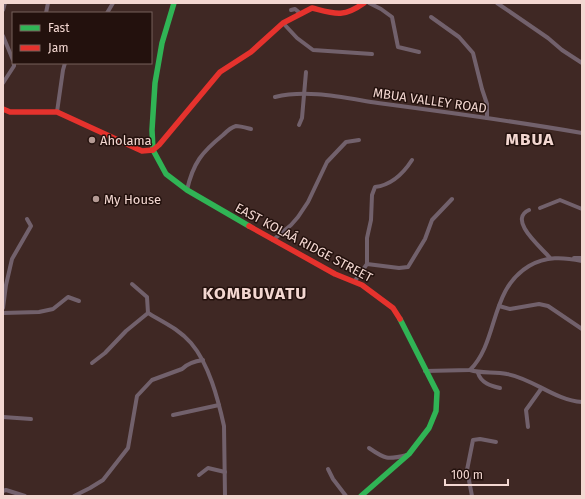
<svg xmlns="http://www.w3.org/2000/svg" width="585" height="499" font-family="'Fira Sans',sans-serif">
	<rect width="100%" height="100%" fill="#3f2824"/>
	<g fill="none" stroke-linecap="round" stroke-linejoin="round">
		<g stroke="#72616c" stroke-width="4">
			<path d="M369 3 381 9 392 17 398 47 419 52"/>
			<path d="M497 3 548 38 562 50 582 63"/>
			<path d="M3 10 5 3"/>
			<path d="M291 10 295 9 301 14"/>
			<path d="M46 13 48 3"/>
			<path d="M107 13 113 3"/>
			<path d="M431 17 459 37 473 53 482 89 487 104V118"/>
			<path d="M283 23 297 38 313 50 372 54"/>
			<path d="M3 36 13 60"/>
			<path d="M3 83 14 66V63"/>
			<path d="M275 97C308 89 345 98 378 103 446 112 514 121 582 133"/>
			<path d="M57 112 63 70 65 63"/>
			<path d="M299 125 302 118 306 72"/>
			<path d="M187 190C193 163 202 152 223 135 226 132 232 127 236 126 240 126 247 128 251 129"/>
			<path d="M540 208 560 200 582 209"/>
			<path d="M529 210C507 220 542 248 550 258"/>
			<path d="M273 240 291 225 298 217 308 202 327 162 346 142 359 140"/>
			<path d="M574 258H582"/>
			<path d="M367 264V238L371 220 372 195 375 187C392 185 403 174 412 160"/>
			<path d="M354 282 367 264 399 268 408 267 425 239 432 220 452 199"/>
			<path d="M132 284 147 297 148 313"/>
			<path d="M499 306 510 309 539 304 548 306 582 329"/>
			<path d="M3 308 6 285 12 259 31 226 27 219"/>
			<path d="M3 313 39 312 53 309 68 297 79 301"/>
			<path d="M92 363 105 353 126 331 148 313C163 322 179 329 191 343 209 364 218 399 224 426L225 496"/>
			<path d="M470 370C482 374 495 371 507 374 534 379 554 400 582 402"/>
			<path d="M425 371 470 370C499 341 489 290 529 266 546 256 563 257 582 261"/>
			<path d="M478 373C481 383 491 386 500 388"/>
			<path d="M173 415 219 405"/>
			<path d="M3 417 31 419"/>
			<path d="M528 427 526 410 541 389"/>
			<path d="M369 448C385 459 387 460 407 455"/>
			<path d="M328 469 333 479 346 496"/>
			<path d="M199 475 208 468 225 472"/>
			<path d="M3 491 6 490 25 496"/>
			<path d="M74 496 90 488 103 480 128 448 137 396 152 380 182 369C188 363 195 361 203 360"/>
			<path d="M472 496 467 470 473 440 480 439 496 442"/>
		</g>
		<g stroke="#30b455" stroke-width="5.5">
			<path d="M174 3 162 43 155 83 152 130 153 150 166 174 187 190 249 226"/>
			<path d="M361 496 409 454 429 428 436 411 437 392 400 319"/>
		</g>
		<g stroke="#e5322d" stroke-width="5.5">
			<path d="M3 109 10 112H57L142 151 153 150"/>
			<path d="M153 150 159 145 220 72 251 52 283 23 312 8C335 14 343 18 364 3"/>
			<path d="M249 226 335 274 362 285 393 308 400 319"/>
		</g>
	</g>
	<g fill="#b49a94" stroke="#23110d" stroke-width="1.5">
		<circle cx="92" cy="140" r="4"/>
		<circle cx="96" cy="199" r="4"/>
	</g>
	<g text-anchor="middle" stroke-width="3" stroke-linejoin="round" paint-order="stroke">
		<g font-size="13" fill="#f3d7d1" stroke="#23110d">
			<text transform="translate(430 100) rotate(8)" y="5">MBUA VALLEY ROAD</text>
			<text transform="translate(304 242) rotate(28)" y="5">EAST KOLAÁ RIDGE STREET</text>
		</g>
		<g font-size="13" fill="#f3d7d1" stroke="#23110d" text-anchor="start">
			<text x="100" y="145">Aholama</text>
			<text x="104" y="204">My House</text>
		</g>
		<g font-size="17" font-weight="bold" letter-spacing="1" fill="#f3d7d1" stroke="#23110d">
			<text x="530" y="145">MBUA</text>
			<text x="255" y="299">KOMBUVATU</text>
		</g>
	</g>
	<rect width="585" height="499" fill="none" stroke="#f3d7d1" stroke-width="8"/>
	<rect x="12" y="12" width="140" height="52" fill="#23110d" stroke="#76605b"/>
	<rect x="20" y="25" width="20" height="6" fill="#30b455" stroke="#76605b"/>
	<text x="48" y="32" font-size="12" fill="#f3d7d1">Fast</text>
	<rect x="20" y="45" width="20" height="6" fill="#e5322d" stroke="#76605b"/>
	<text x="48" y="52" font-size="12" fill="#f3d7d1">Jam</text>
	<path d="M445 479v6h63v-6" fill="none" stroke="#f3d7d1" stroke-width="2"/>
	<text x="451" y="479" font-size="12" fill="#f3d7d1" stroke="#23110d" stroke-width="3" paint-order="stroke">100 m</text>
</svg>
